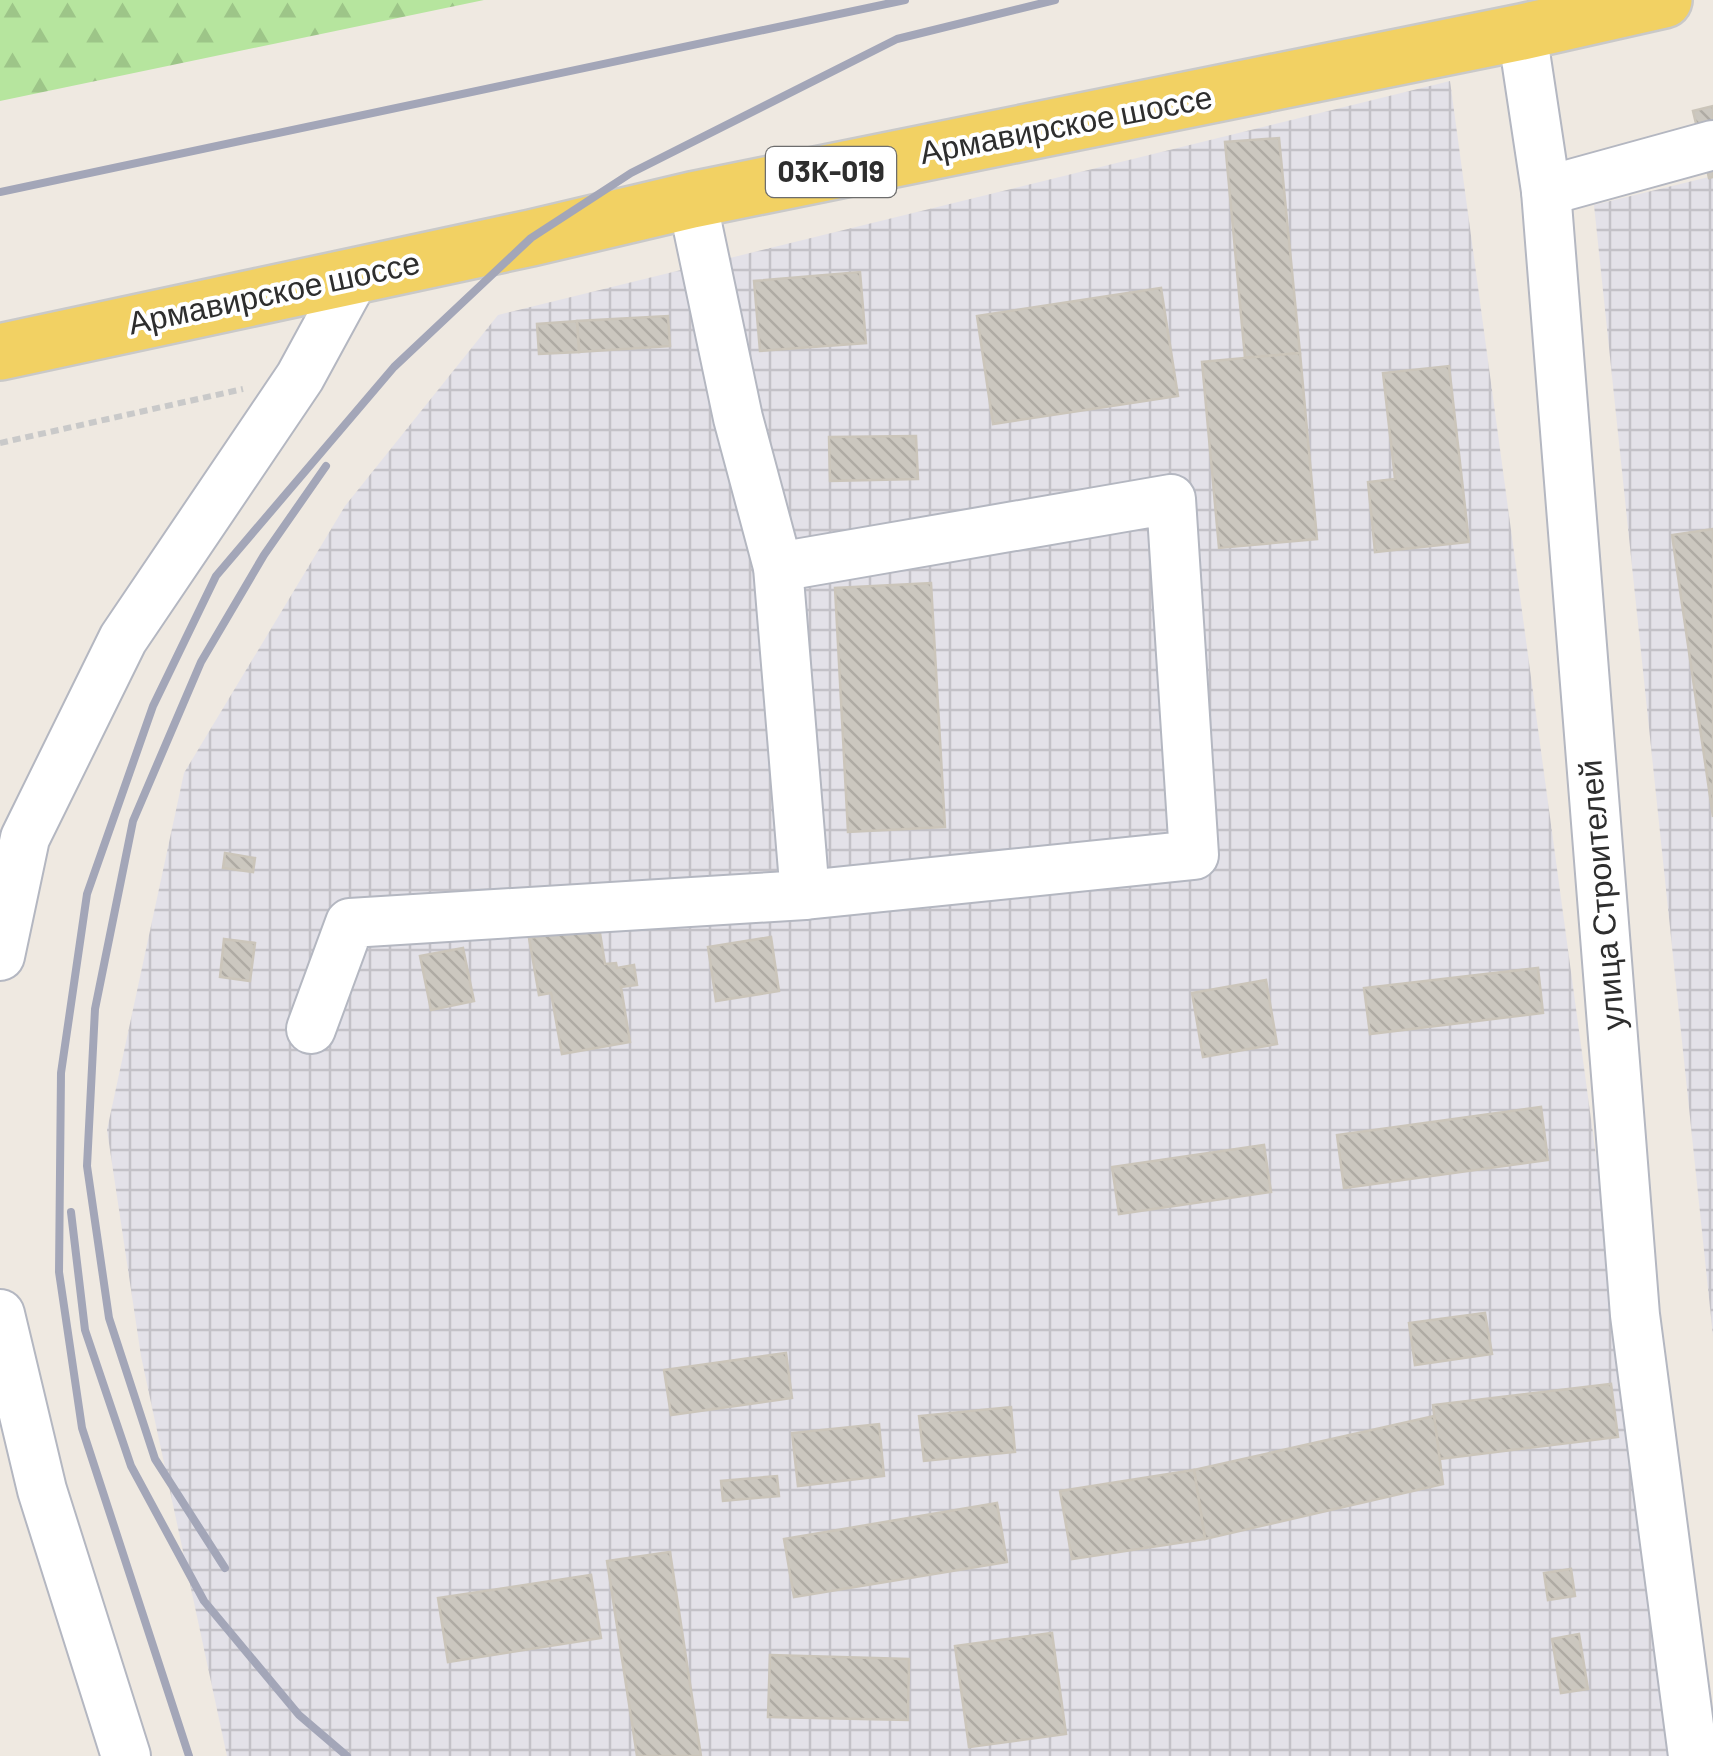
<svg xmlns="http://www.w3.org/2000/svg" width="1713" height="1756" font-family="Barlow,sans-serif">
	<defs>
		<pattern id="industrial-grid" width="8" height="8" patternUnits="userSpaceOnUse" patternTransform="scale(2.5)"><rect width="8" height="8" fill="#e3e1e8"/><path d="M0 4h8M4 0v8" fill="none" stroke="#c3c1c7"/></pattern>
		<pattern id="forest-firs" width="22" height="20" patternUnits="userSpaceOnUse" patternTransform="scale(2.5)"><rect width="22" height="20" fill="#b6e59e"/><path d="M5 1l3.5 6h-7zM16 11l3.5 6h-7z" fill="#9dc588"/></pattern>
		<pattern id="building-back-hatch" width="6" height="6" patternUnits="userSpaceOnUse" patternTransform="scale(2.5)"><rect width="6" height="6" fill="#cbc7bf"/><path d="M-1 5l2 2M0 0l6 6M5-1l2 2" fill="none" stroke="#afaba4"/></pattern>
	</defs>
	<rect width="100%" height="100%" fill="#efe9e1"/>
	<g fill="url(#industrial-grid)">
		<path d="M1450 81 1610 1259 1674 1756H227L141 1356 107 1130 184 773 345 506 498 315Z"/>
		<path d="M1713 176V1336L1594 205Z"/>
	</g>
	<path fill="url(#forest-firs)" d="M0 0H484L0 101Z"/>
	<g fill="url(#building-back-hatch)" stroke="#cbc5ba" stroke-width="2.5">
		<path d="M1713 106V177L1709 178 1693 111Z"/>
		<path d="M1279 138 1300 353 1245 358 1225 142Z"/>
		<path d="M860 272 866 343 760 351 754 281Z"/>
		<path d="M1161 288 1178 396 993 424 977 316Z"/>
		<path d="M668 316 670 346 579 352 577 321Z"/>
		<path d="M577 321 579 352 539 354 537 324Z"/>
		<path d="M1300 353 1317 539 1219 548 1202 362Z"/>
		<path d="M1449 366 1469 542 1375 552 1368 482 1395 479 1383 373Z"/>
		<path d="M916 436 918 479 830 481 829 437Z"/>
		<path d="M1713 529V817L1672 535Z"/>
		<path d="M931 583 945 827 848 832 835 588Z"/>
		<path d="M225 853 255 858 253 872 223 868Z"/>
		<path d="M599 927 605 964 616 963 617 968 634 965 637 985 621 987 630 1042 562 1054 551 993 539 995 529 938Z"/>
		<path d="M771 937 779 991 716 1001 708 947Z"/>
		<path d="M224 939 255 943 250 981 220 977Z"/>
		<path d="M463 948 474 1001 431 1010 420 956Z"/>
		<path d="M1538 968 1543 1013 1370 1034 1364 988Z"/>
		<path d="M1266 980 1277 1044 1203 1057 1192 993Z"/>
		<path d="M1541 1107 1548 1160 1344 1188 1337 1135Z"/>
		<path d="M1264 1145 1271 1192 1119 1214 1112 1167Z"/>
		<path d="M1485 1313 1492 1354 1415 1365 1409 1323Z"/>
		<path d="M786 1353 792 1398 671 1415 664 1370Z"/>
		<path d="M1611 1384 1618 1437 1439 1459 1433 1405Z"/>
		<path d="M1011 1407 1015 1452 924 1461 919 1416Z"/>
		<path d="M1434 1416 1443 1484 1205 1539 1194 1470Z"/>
		<path d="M879 1424 884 1476 798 1486 792 1433Z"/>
		<path d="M1194 1470 1205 1539 1072 1559 1060 1491Z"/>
		<path d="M777 1476 779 1496 723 1501 721 1481Z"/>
		<path d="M997 1503 1007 1562 794 1597 784 1539Z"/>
		<path d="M670 1552 701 1756H637L607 1561Z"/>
		<path d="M1571 1569 1575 1596 1548 1600 1544 1573Z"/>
		<path d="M591 1575 601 1638 448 1662 438 1598Z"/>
		<path d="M1052 1633 1066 1734 969 1747 955 1646Z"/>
		<path d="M1579 1634 1588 1689 1561 1693 1552 1639Z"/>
		<path d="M770 1655 909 1659 908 1720 768 1717Z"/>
	</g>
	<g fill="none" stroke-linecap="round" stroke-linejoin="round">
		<defs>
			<g id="minor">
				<path d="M1522 32 1546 191 1635 1315 1693 1756"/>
				<path d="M1546 191 1713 145"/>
				<path d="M692 200 738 418 778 567 805 895"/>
				<path d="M0 956 25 838 123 639 300 377 355 276"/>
				<path d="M311 1029 350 923 805 895 1194 855 1171 499 778 567"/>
				<path d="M0 1314 42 1490 126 1756"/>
			</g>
			<path id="major" d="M0 352 531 238 692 200 1522 32 1664 0"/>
		</defs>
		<use href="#minor" stroke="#b4b7c1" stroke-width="52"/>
		<use href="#major" stroke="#c9c9c9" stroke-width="60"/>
		<path stroke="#c9c9c9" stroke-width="6" stroke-dasharray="8 5" stroke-linecap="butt" d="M0 443 243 389"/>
		<use href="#minor" stroke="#fff" stroke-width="48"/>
		<use href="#major" stroke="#f2d163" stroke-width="55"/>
		<g stroke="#a3a6b8" stroke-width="8">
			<path d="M0 192 905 0"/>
			<path d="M71 1212 85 1330 131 1466 204 1601 299 1715 347 1756"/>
			<path d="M225 1568 155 1459 109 1318 87 1166 95 1009 133 821 201 662 264 555 326 466"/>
			<path d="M189 1756 82 1428 59 1272 61 1073 87 894 153 706 216 576 394 367 531 238 631 173 897 39 1055 0"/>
		</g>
	</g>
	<g text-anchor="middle" stroke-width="8" stroke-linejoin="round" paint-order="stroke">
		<rect fill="#fff" stroke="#6d6d6d" stroke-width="2.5" x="766" y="147" width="130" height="50" rx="8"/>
		<g font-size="30" font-weight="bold" fill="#2e2e2e">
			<text x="831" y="182">03К-019</text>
		</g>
		<g font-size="32" fill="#2e2e2e" stroke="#fff">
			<text transform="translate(1066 125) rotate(-11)" y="11">Армавирское шоссе</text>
			<text transform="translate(274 293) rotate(-12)" y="11">Армавирское шоссе</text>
			<text transform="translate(1602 895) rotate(-95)" y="11">улица Строителей</text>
		</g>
	</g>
</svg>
